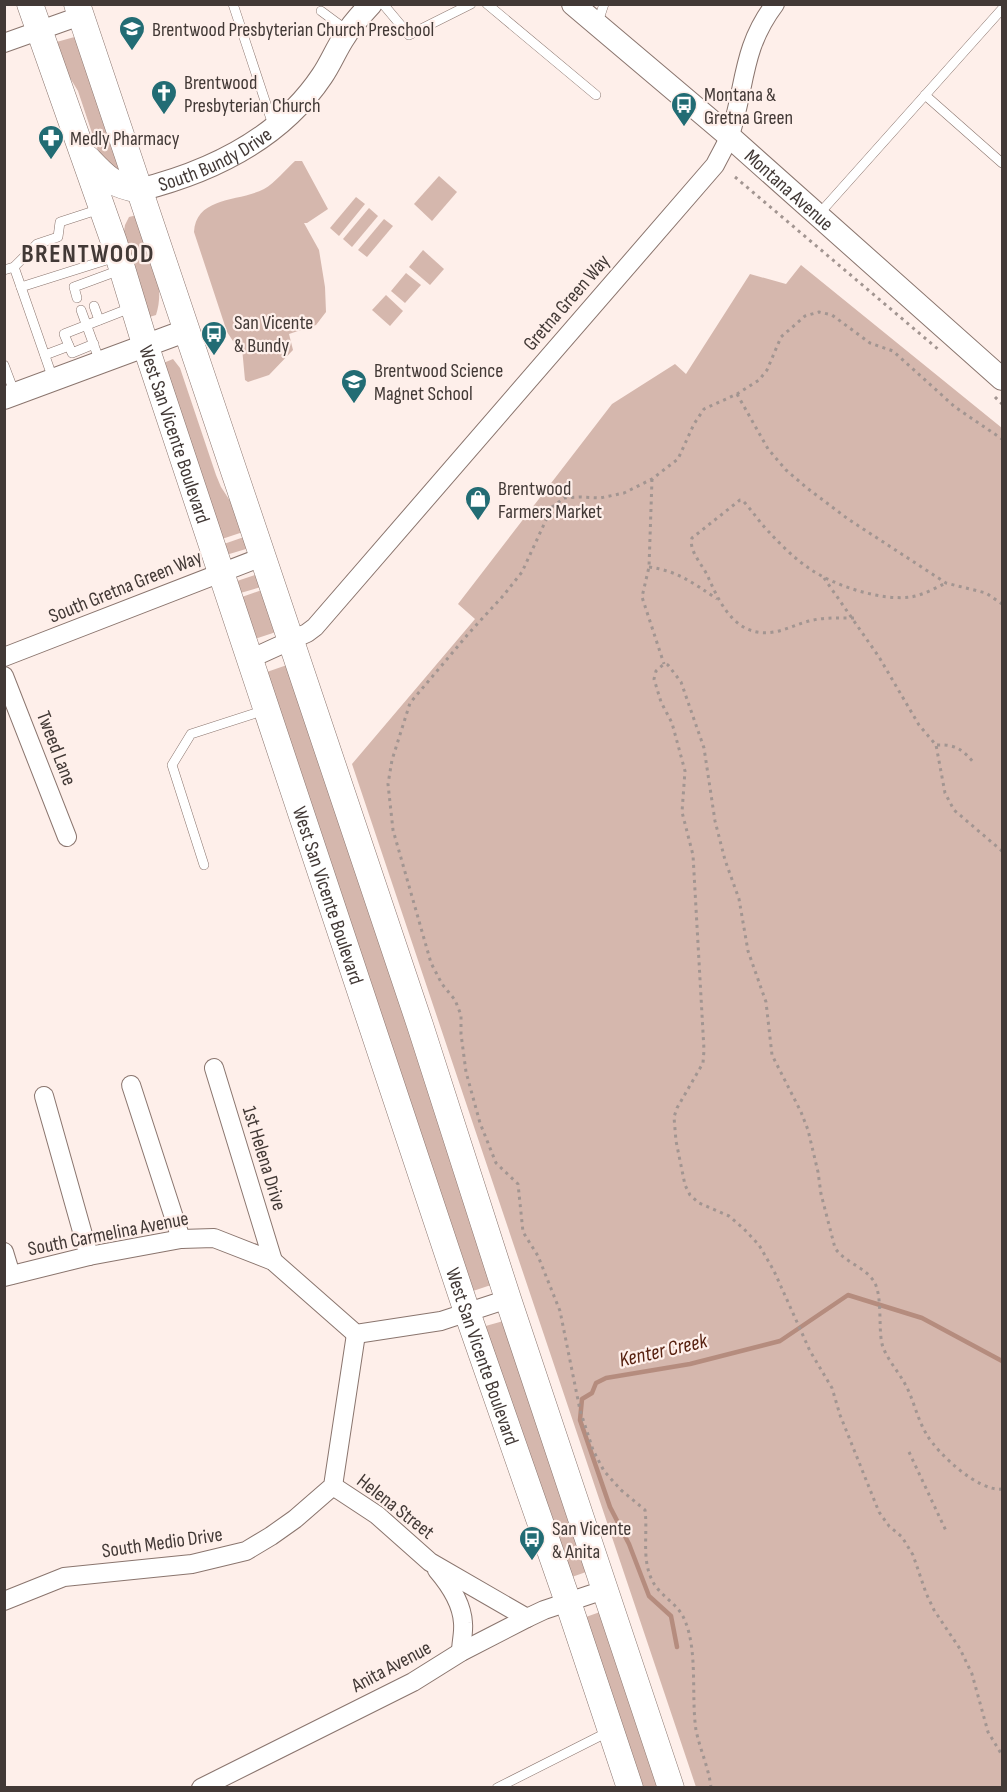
<svg xmlns="http://www.w3.org/2000/svg" width="1007" height="1792" font-family="'Sofia Sans Condensed',sans-serif">
	<rect width="100%" height="100%" fill="#feefea"/>
	<g fill="#d5b7ad">
		<path d="M78 36 122 171 112 174 99 154 78 91 64 68 53 43Z"/>
		<path d="M295 161H302L328 209 307 223H304L319 250 325 287 326 312 316 325 289 334 293 350 269 375 248 382 245 380 242 348 244 346 233 341 227 332 194 232C196 196 239 202 264 189 275 183 286 169 295 161Z"/>
		<path d="M439 176 457 192 432 221 414 204Z"/>
		<path d="M356 197 365 204 339 236 330 228Z"/>
		<path d="M369 208 378 216 352 247 343 239Z"/>
		<path d="M137 215C147 246 167 282 156 315L146 318 123 237 125 225 129 217Z"/>
		<path d="M384 219 393 226 367 257 358 250Z"/>
		<path d="M423 250 444 269 430 285 409 267Z"/>
		<path d="M801 265 1002 428V1787H696L352 764 475 619 458 604 612 404 675 364 686 374 750 274 786 284Z"/>
		<path d="M406 273 421 285 405 303 391 291Z"/>
		<path d="M386 295 403 311 390 326 372 310Z"/>
		<path d="M173 359 180 368 216 475 221 487 234 507 243 532 219 540 161 364Z"/>
		<path d="M244 537 248 546 246 549 226 555 221 545Z"/>
		<path d="M255 575 261 587 237 594 234 582Z"/>
		<path d="M262 590 276 632 252 640 239 598Z"/>
		<path d="M287 665 494 1284 470 1292 264 673Z"/>
		<path d="M507 1320 589 1571 566 1579 482 1327Z"/>
		<path d="M603 1611 661 1787H636L580 1619Z"/>
	</g>
	<g fill="none" stroke-linecap="round" stroke-linejoin="round">
		<path stroke="#b58c7e" stroke-width="4.5" d="M677 1647 671 1616 649 1596 629 1544 610 1507 580 1420 582 1399 592 1393 596 1383 606 1378 690 1364 780 1341 848 1295 922 1318 1002 1361"/>
		<defs>
			<g id="service">
				<path d="M233 4 274 128"/>
				<path d="M383 4 409 35 471 4"/>
				<path d="M487 4 596 95"/>
				<path d="M321 11 348 31"/>
				<path d="M598 22 604 4"/>
				<path d="M925 95 1002 163"/>
				<path d="M819 214 1002 9"/>
				<path d="M14 267 21 287"/>
				<path d="M4 270 14 267 37 244 58 237 60 222 100 209"/>
				<path d="M77 298 74 287 120 270"/>
				<path d="M94 306 99 320"/>
				<path d="M81 310 100 362"/>
				<path d="M69 346 72 353 94 344"/>
				<path d="M45 355 69 346 64 334 133 307"/>
				<path d="M4 365 15 394"/>
				<path d="M53 379 21 287 116 257"/>
				<path d="M204 865 172 765 191 734 265 710"/>
				<path d="M497 1788 608 1732"/>
			</g>
			<g id="minor">
				<path d="M4 43 80 16"/>
				<path d="M4 657 262 557"/>
				<path d="M250 659 307 633 315 627 715 165C720 155 726 145 730 135 746 86 741 49 775 4"/>
				<path d="M4 676 67 837"/>
				<path d="M214 1068 273 1261"/>
				<path d="M131 1085 181 1239"/>
				<path d="M44 1096 89 1256"/>
				<path d="M4 1252 11 1275"/>
				<path d="M4 1277 89 1256 181 1239 214 1238 273 1261 356 1334 441 1321 508 1299"/>
				<path d="M333 1486 377 1515 430 1562 527 1618"/>
				<path d="M437 1570C449 1584 462 1604 463 1623 464 1632 461 1643 461 1652"/>
				<path d="M4 1601 64 1577 192 1564 246 1551 271 1536 295 1519 333 1486 356 1334"/>
				<path d="M201 1788 413 1682 461 1652 527 1618 544 1610 604 1590"/>
			</g>
			<g id="tertiary">
				<path id="s1" d="M573 4 729 136 1002 379"/>
				<path id="s2" d="M139 190C211 172 280 139 322 76 331 63 336 49 345 36 352 24 362 14 371 4"/>
				<path d="M4 398 185 331"/>
			</g>
			<g id="secondary">
				<path id="s3" d="M30 4 114 242 145 344 467 1312 568 1602 630 1788"/>
				<path d="M77 4 420 1025 508 1299 671 1788"/>
				<path d="M88 159C107 179 111 184 139 190"/>
			</g>
		</defs>
		<use href="#service" stroke="#8a756e" stroke-width="10"/>
		<use href="#minor" stroke="#8a756e" stroke-width="20"/>
		<use href="#tertiary" stroke="#8a756e" stroke-width="24"/>
		<use href="#secondary" stroke="#8a756e" stroke-width="27"/>
		<g stroke="#a29591" stroke-width="3" stroke-dasharray="3 4.5" stroke-linecap="butt">
			<path d="M735 177 939 350"/>
			<path d="M737 394 768 449 786 470 807 488 848 519 946 583 986 593 1002 604"/>
			<path d="M995 397 1002 404"/>
			<path d="M652 479 649 567 642 597 664 664"/>
			<path d="M649 567C678 571 693 583 717 599"/>
			<path d="M824 578 879 657 919 725 936 745 945 793 954 810 1002 851"/>
			<path d="M854 618C839 618 824 617 809 621 797 624 786 630 774 632 737 638 721 606 709 579 704 566 688 551 692 538L740 500H742C752 510 759 522 769 532 781 545 795 559 810 569 835 586 881 601 911 597 923 595 935 588 946 583"/>
			<path d="M937 745C956 744 963 750 975 764"/>
			<path d="M909 1452 947 1533"/>
			<path d="M1002 1489C979 1492 938 1454 927 1435 917 1419 914 1400 905 1384 898 1371 886 1358 882 1344 878 1327 883 1293 873 1280 863 1266 844 1262 835 1248L821 1194 818 1172 808 1130 801 1112 772 1055 766 1002 748 951 739 899 725 860 715 821 704 748 681 682 668 665 664 664 656 671 654 679 661 702 672 723 685 771 682 812 693 855 704 1050 703 1063 677 1108 674 1117 676 1141 685 1185 690 1195 699 1203 729 1216 744 1229 759 1245 774 1271 810 1351 832 1388 840 1415 879 1512 889 1526 902 1537 913 1555 926 1593 934 1610 960 1649 972 1674 988 1732 1002 1755"/>
			<path d="M711 1788C709 1768 700 1750 696 1730 691 1698 698 1651 685 1621 679 1604 661 1597 653 1582 641 1560 648 1535 645 1510L621 1490 604 1471 593 1450 580 1410 560 1311 538 1256 523 1232 518 1184 496 1163 480 1123 466 1072 461 1034V1015L455 1000 442 984 431 963 393 830 388 784 392 760 410 703 469 633 503 596 522 572 552 507 564 498 580 497 600 498 624 493 652 479 678 459 694 424 704 409 737 394 759 380 767 370 781 337 805 316 819 312 832 315 870 343 893 351 955 407 1002 439"/>
		</g>
		<use href="#service" stroke="#fff" stroke-width="9"/>
		<use href="#minor" stroke="#fff" stroke-width="18"/>
		<use href="#tertiary" stroke="#fff" stroke-width="22"/>
		<use href="#secondary" stroke="#fff" stroke-width="26"/>
	</g>
	<defs>
		<symbol id="school-pin" viewBox="-11 -11 22 30"><path d="M0 17L-7.5 6A9.5 9.5 0 1 1 7.5 6Z" fill="#226c74" stroke="#feefea"/><path d="M0-5L7-2L0 1L-7-2ZM-4 1L0 2.5L4 1V4Q0 6-4 4Z" fill="#fff"/></symbol>
		<symbol id="church-pin" viewBox="-11 -11 22 30"><path d="M0 17L-7.5 6A9.5 9.5 0 1 1 7.5 6Z" fill="#226c74" stroke="#feefea"/><path d="M-1.2-6h2.4v3.5h3.3v2.4h-3.3V6h-2.4V-.1h-3.3v-2.4h3.3Z" fill="#fff"/></symbol>
		<symbol id="bus-pin" viewBox="-11 -11 22 30"><path d="M0 17L-7.5 6A9.5 9.5 0 1 1 7.5 6Z" fill="#226c74" stroke="#feefea"/><path d="M-5-6H5V4H4V6H2V4H-2V6H-4V4H-5ZM-3.5-4V0h7V-4ZM-3.5 1.2v1.5H-2V1.2ZM2 1.2v1.5H3.5V1.2Z" fill="#fff"/></symbol>
		<symbol id="pharmacy-pin" viewBox="-11 -11 22 30"><path d="M0 17L-7.5 6A9.5 9.5 0 1 1 7.5 6Z" fill="#226c74" stroke="#feefea"/><path d="M-2-6h4v4h4v4h-4v4h-4v-4h-4v-4h4Z" fill="#fff"/></symbol>
		<symbol id="shop-pin" viewBox="-11 -11 22 30"><path d="M0 17L-7.5 6A9.5 9.5 0 1 1 7.5 6Z" fill="#226c74" stroke="#feefea"/><path d="M-5-2.5h2.3a2.7 3.5 0 0 1 5.4 0H5L5.5 6h-11ZM-1.5-2.5h3a1.5 2.3 0 0 0-3 0Z" fill="#fff"/></symbol>
	</defs>
	<g fill-rule="evenodd">
		<use href="#school-pin" x="117" y="14" width="30" height="40"/>
		<use href="#church-pin" x="149" y="78" width="30" height="40"/>
		<use href="#bus-pin" x="669" y="90" width="30" height="40"/>
		<use href="#pharmacy-pin" x="36" y="123" width="30" height="40"/>
		<use href="#bus-pin" x="199" y="319" width="30" height="40"/>
		<use href="#school-pin" x="339" y="367" width="30" height="40"/>
		<use href="#shop-pin" x="463" y="484" width="30" height="40"/>
		<use href="#bus-pin" x="517" y="1524" width="30" height="40"/>
	</g>
	<g text-anchor="middle" stroke-width="4.5" stroke-linejoin="round" paint-order="stroke">
		<g font-size="20" fill="#423936" stroke="#feefea" text-anchor="start">
			<text x="152" y="36">Brentwood Presbyterian Church Preschool</text>
			<text x="184" y="89">Brentwood<tspan x="184" dy="23">Presbyterian Church</tspan></text>
			<text x="704" y="101">Montana &amp;<tspan x="704" dy="23">Gretna Green</tspan></text>
			<text x="70" y="145">Medly Pharmacy</text>
			<text x="234" y="329">San Vicente<tspan x="234" dy="23">&amp; Bundy</tspan></text>
			<text x="374" y="377">Brentwood Science<tspan x="374" dy="23">Magnet School</tspan></text>
			<text x="498" y="495">Brentwood<tspan x="498" dy="23">Farmers Market</tspan></text>
			<text x="552" y="1535">San Vicente<tspan x="552" dy="23">&amp; Anita</tspan></text>
		</g>
		<g font-size="20" fill="#423936" stroke="#feefea">
			<text dy="7" stroke="none"><textPath href="#s2" startOffset="82">South Bundy Drive</textPath></text>
			<text dy="7" stroke="none"><textPath href="#s1" startOffset="285">Montana Avenue</textPath></text>
			<text transform="translate(566 302) rotate(-49)" y="7">Gretna Green Way</text>
			<text dy="7" stroke="none"><textPath href="#s3" startOffset="454">West San Vicente Boulevard</textPath></text>
			<text transform="translate(125 586) rotate(-22)" y="7">South Gretna Green Way</text>
			<text transform="translate(57 748) rotate(69)" y="7">Tweed Lane</text>
			<text dy="7" stroke="none"><textPath href="#s3" startOffset="940">West San Vicente Boulevard</textPath></text>
			<text transform="translate(265 1158) rotate(73)" y="7">1st Helena Drive</text>
			<text transform="translate(108 1233) rotate(-11)" y="7">South Carmelina Avenue</text>
			<text dy="7" stroke="none"><textPath href="#s3" startOffset="1426">West San Vicente Boulevard</textPath></text>
			<text transform="translate(396 1506) rotate(38)" y="7">Helena Street</text>
			<text transform="translate(162 1542) rotate(-8)" y="7">South Medio Drive</text>
			<text transform="translate(391 1666) rotate(-28)" y="7">Anita Avenue</text>
		</g>
		<g font-size="21" font-style="italic" fill="#56200f" stroke="#feefea">
			<text transform="translate(663 1350) rotate(-13)" y="7">Kenter Creek</text>
		</g>
		<g font-size="26" font-weight="bold" letter-spacing="1.5" fill="#423936" stroke="#feefea">
			<text x="88" y="262">BRENTWOOD</text>
		</g>
	</g>
	<rect width="1007" height="1792" fill="none" stroke="#423936" stroke-width="12"/>
</svg>
